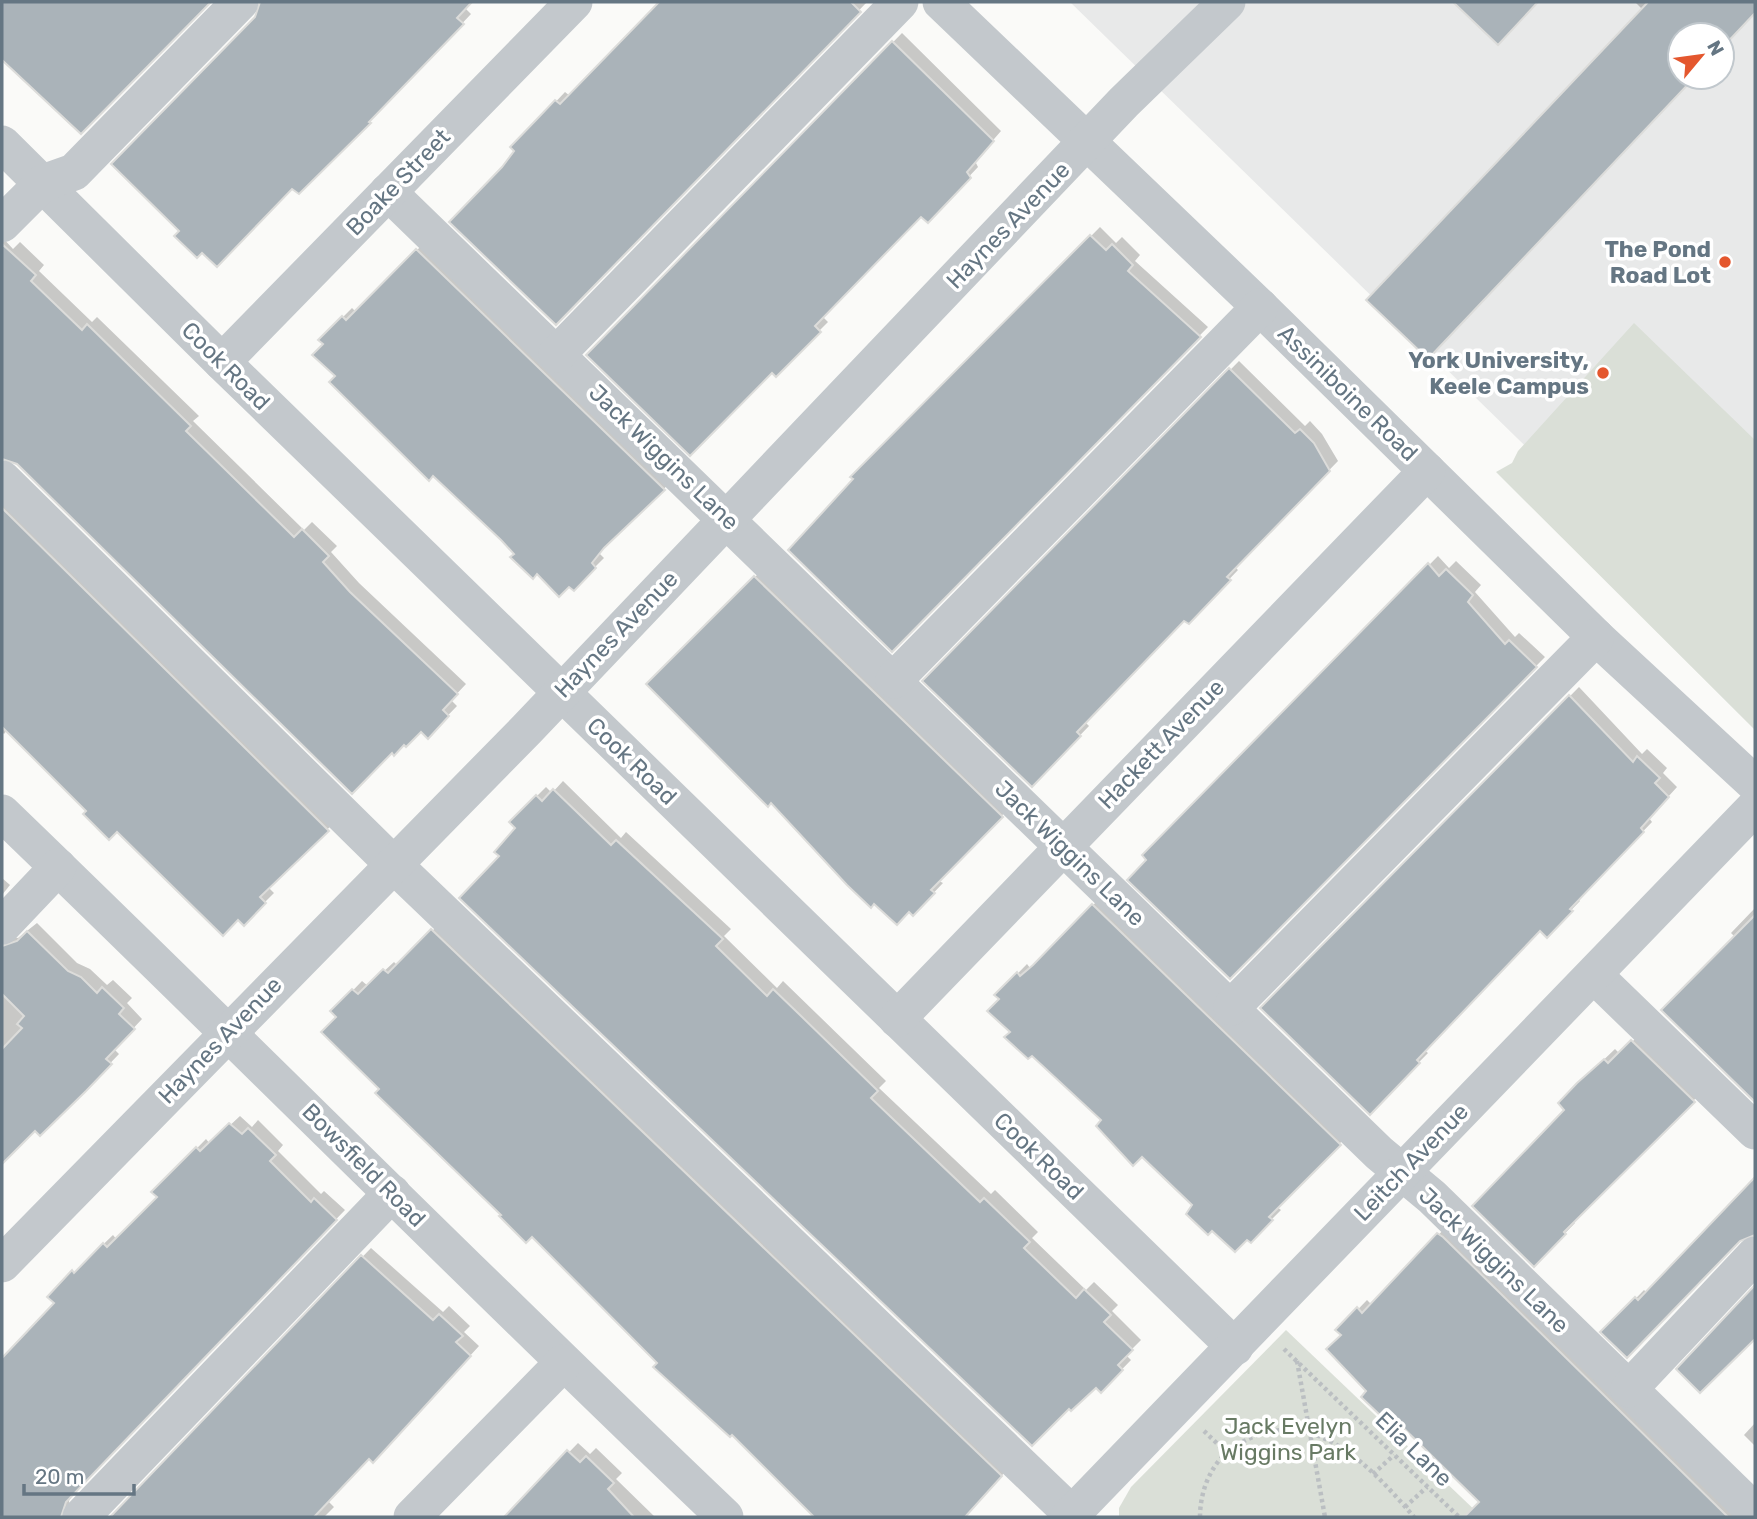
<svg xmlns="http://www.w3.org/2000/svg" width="1757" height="1519" font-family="Rubik,sans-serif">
	<rect width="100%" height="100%" fill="#fafaf8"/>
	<path fill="#e8e9e9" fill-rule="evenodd" d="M1070 2H1755V670ZM1680 35H1722V77H1680Z"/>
	<g fill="#dadfd7">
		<path d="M1634 323 1755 440 1754 729 1496 472 1512 463 1518 451Z"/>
		<path d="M1286 1330 1482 1517H1119V1508L1131 1487Z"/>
	</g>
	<g fill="#0003">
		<path d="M2 2H209L81 132 2 60Z"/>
		<path d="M262 2H471L465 8 471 14 355 137 292 187 181 231Z"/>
		<path d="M662 2H867L556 323 503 168 517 151 513 147 565 92 570 96Z"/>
		<path d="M1635 2H1755V12L1722 47V35H1680V77H1694L1449 336 1643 10Z"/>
		<path d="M902 33 1001 131 975 161 978 167 928 220 922 214 822 316 828 322 776 374 772 370 588 355Z"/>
		<path d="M1100 227 1116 243 1122 237 1140 255 1135 261 1208 327 892 649 853 477Z"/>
		<path d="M2 237 13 249 20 242 44 265 39 271 92 322 97 317 199 416 193 421 304 530 312 522 337 546 331 552 359 583 466 684 451 700 457 706 428 736 18 463 2 457Z"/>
		<path d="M426 241 673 480 611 539 599 553 604 558 574 588 516 554 337 376 325 344 343 317 352 308 356 312Z"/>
		<path d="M1239 361 1305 426 1310 421 1322 434 1338 461 1235 567 1238 570 1197 613 1184 619 1085 722 1089 726 1032 785 925 681Z"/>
		<path d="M2 491 337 820 268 887 274 893 244 923 88 811 7 730 4 734 2 732Z"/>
		<path d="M1438 556 1449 568 1456 561 1481 585 1475 592 1515 637 1519 633 1545 657 1230 977 1144 855Z"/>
		<path d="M764 568 1010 807 939 881 943 883 922 905 771 801 649 684Z"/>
		<path d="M1579 687 1642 754 1647 749 1667 768 1663 773 1677 787 1649 818 1652 822 1578 899 1580 901 1547 935 1540 929 1424 1050 1428 1053 1370 1112 1263 1008Z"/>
		<path d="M563 781 621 838 626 832 731 929 724 936 777 988 783 981 886 1081 879 1088 991 1194 995 1190 1038 1232 1032 1238 1086 1290 1094 1282 1118 1305 1112 1311 1141 1340 1126 1355 1131 1360 1101 1391 501 856 517 828 511 822 546 787 552 793Z"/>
		<path d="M2 878 10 885 2 895Z"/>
		<path d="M1102 896 1348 1135 1277 1207 1281 1210 1259 1232 1103 1120 1012 1032 1001 999 997 995 1027 964 1030 968 1042 957Z"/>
		<path d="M1755 908V1102L1663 1010 1735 937 1731 933Z"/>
		<path d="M441 922 1010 1466 966 1517H816L532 1234 504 1215 382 1089 333 1011 362 981 368 986 394 962 398 966Z"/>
		<path d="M37 923 77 963 90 969 107 985 113 980 132 998 127 1003 142 1019 114 1049 119 1054 95 1079 35 1128 2 1162V935L18 938Z"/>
		<path d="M1643 1031 1704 1090 1573 1221 1575 1223 1534 1265 1566 1110 1590 1073 1615 1049 1620 1054Z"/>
		<path d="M240 1116 252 1127 258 1120 283 1145 278 1151 321 1194 324 1191 345 1210 74 1491 69 1501 72 1517H2V1361L56 1303 49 1297 113 1235 117 1240 159 1197 154 1192 206 1139 210 1144Z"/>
		<path d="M1755 1177V1233H1749L1603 1332 1644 1290 1647 1293Z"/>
		<path d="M1447 1226 1746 1517H1487L1476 1507 1481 1502 1369 1391 1343 1335 1338 1330 1367 1300 1372 1305Z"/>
		<path d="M371 1248 443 1312 449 1306 470 1326 464 1332 479 1346 382 1452 369 1457 328 1501 334 1507 324 1517H112Z"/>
		<path d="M1755 1423V1446L1744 1435Z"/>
		<path d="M578 1443 590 1454 596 1448 622 1473 616 1479 655 1517H506Z"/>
	</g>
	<g fill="#aab3b9" stroke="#dcdcda" stroke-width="2">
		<path d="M2 2H211L81 134 2 60Z"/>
		<path d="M260 2H472L457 18 464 24 369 122 371 123 299 194 292 189 217 267 202 253 197 258 174 236 179 231 111 164 255 17Z"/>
		<path d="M659 2H851L861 12 556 325 449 222 502 167 514 151 510 147 537 119 555 100 560 104Z"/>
		<path d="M1453 2H1538L1498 45Z"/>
		<path d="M1648 2H1755V13L1722 48V35H1680V77H1695L1428 359 1366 300Z"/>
		<path d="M892 41 994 141 967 172 971 178 928 223 921 217 815 326 821 332 776 377 772 373 690 456 586 355Z"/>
		<path d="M1090 235 1106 250 1112 244 1133 265 1128 271 1201 337 892 652 788 550 853 479 850 477Z"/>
		<path d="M2 244 36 275 31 281 82 330 87 324 191 426 186 431 294 537 302 529 329 556 323 562 350 592 458 694 443 710 449 716 428 739 421 732 406 747 404 745 394 756 392 753 352 794 17 464 2 459Z"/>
		<path d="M416 249 665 490 604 548 592 563 596 568 574 591 569 587 559 597 537 574 533 579 510 557 514 554 501 540 433 476 429 481 329 382 335 376 312 355 323 344 318 340 342 316 346 320Z"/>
		<path d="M1229 368 1295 433 1300 429 1314 443 1330 471 1227 577 1231 580 1189 624 1184 621 1077 732 1081 736 1032 787 922 681Z"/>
		<path d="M2 508 329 831 260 897 266 903 244 926 238 920 223 936 117 832 109 840 83 814 86 811 2 727Z"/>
		<path d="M1428 563 1439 576 1446 569 1473 595 1468 602 1505 644 1509 640 1537 667 1230 979 1127 880 1146 860 1142 855Z"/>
		<path d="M754 576 1003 817 931 890 935 893 913 916 909 912 897 925 874 904 871 908 847 885 771 803 768 807 646 684Z"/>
		<path d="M1569 695 1633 762 1637 756 1660 778 1655 783 1669 797 1641 828 1644 832 1570 909 1573 911 1547 938 1540 931 1417 1060 1420 1063 1370 1115 1260 1008Z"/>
		<path d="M553 789 611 845 616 840 723 939 716 946 767 996 773 989 800 1015 878 1091 871 1098 980 1202 984 1198 1030 1242 1024 1248 1076 1298 1084 1289 1111 1315 1104 1322 1133 1350 1118 1365 1123 1370 1101 1393 1096 1388 1071 1411 1069 1409 1032 1446 459 898 499 856 494 852 515 828 509 822 536 795 542 801Z"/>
		<path d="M1092 904 1341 1145 1269 1217 1273 1220 1251 1243 1247 1240 1235 1252 1212 1231 1208 1235 1186 1214 1192 1205 1142 1157 1133 1166 1096 1126 1101 1120 1032 1056 1028 1059 1004 1037 1010 1032 987 1011 999 999 994 995 1017 972 1020 976 1033 965Z"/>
		<path d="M1755 915V1102L1661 1010Z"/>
		<path d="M431 929 1002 1476 965 1517H814L732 1435 730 1437 653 1367 657 1363 532 1237 526 1243 499 1216 501 1215 375 1093 379 1089 321 1032 336 1017 330 1011 352 989 358 994 383 969 388 973Z"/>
		<path d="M27 931 68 971 81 977 97 993 102 987 124 1008 119 1014 135 1029 106 1059 112 1064 86 1091 40 1136 35 1131 2 1164V1049L22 1028 17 1024 24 1016 2 994V946L17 941Z"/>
		<path d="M1631 1040 1695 1102 1564 1232 1566 1234 1534 1267 1472 1206 1564 1110 1558 1103 1577 1083 1604 1059 1608 1063Z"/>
		<path d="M229 1123 242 1134 248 1128 276 1155 270 1161 311 1202 314 1198 337 1220 66 1502 61 1517H2V1358L54 1303 47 1297 72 1270 74 1273 103 1243 107 1247 157 1197 151 1192 196 1147 200 1151Z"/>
		<path d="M1755 1177V1235L1740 1241 1627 1358 1600 1332 1635 1297 1638 1300Z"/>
		<path d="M1437 1233 1443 1237 1728 1517H1464L1479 1502 1386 1411 1381 1416 1361 1397 1366 1391 1326 1349 1341 1335 1335 1330 1357 1307 1362 1313Z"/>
		<path d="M361 1255 433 1320 439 1314 463 1336 456 1342 471 1356 373 1463 369 1459 314 1517H110Z"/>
		<path d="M1755 1285V1339L1700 1393 1676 1369Z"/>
		<path d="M567 1450 580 1462 586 1456 614 1483 608 1489 634 1517H504Z"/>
	</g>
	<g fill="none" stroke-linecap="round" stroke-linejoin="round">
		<g stroke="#bbbfc2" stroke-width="4.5" stroke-dasharray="3.5 3.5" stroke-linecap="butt">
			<path d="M1284 1349 1459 1517"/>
			<path d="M1297 1361 1325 1517"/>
			<path d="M1204 1431 1226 1452"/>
			<path d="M1373 1474 1394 1455"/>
			<path d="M1405 1507 1427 1487"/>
			<path d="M1200 1517C1200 1491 1211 1462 1234 1447 1308 1399 1367 1462 1414 1517"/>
		</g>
		<g stroke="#c3c8cc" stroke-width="37">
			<path d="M941 2 1260 307 1596 637 1755 784"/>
			<path d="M2 144 222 362 1235 1347"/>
			<path d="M388 192 1379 1153 1432 1197 1755 1512"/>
			<path d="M2 224 43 183 74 172 240 2"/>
			<path d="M557 354 900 2"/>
			<path d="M222 362 574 2"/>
			<path d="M2 479 393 864 1075 1517"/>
			<path d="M894 680 1260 307"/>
			<path d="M2 813C244 1046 481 1285 725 1517"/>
			<path d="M2 926 58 867"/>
			<path d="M1595 976 1755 1131"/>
			<path d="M1232 1007 1596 637"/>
			<path d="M897 1019 1427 471"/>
			<path d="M2 1264 527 729 1124 102 1227 2"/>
			<path d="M1629 1389 1755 1255"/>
			<path d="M81 1517 392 1193"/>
			<path d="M412 1517 563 1363"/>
			<path d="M1069 1517 1755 807"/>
		</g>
	</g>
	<g fill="#e4572e" stroke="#fff" stroke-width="2.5">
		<circle cx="1725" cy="262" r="7"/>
		<circle cx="1603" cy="373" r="7"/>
	</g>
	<g text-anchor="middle" stroke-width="7" stroke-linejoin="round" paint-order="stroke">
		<g font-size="23" fill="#657683" stroke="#fff">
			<text transform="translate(398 182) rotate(-46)" y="8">Boake Street</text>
			<text transform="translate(1008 225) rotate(-46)" y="8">Haynes Avenue</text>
			<text transform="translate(226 366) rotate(45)" y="8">Cook Road</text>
			<text transform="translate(1348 393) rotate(44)" y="8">Assiniboine Road</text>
			<text transform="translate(664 457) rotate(44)" y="8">Jack Wiggins Lane</text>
			<text transform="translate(616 634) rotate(-46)" y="8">Haynes Avenue</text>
			<text transform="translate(1161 744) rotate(-46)" y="8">Hackett Avenue</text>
			<text transform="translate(632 761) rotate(44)" y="8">Cook Road</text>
			<text transform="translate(1070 853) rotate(44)" y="8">Jack Wiggins Lane</text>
			<text transform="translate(220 1040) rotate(-46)" y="8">Haynes Avenue</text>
			<text transform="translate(1039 1156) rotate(44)" y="8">Cook Road</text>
			<text transform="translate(1411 1162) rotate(-46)" y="8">Leitch Avenue</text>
			<text transform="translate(364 1165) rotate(45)" y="8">Bowsfield Road</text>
			<text transform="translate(1494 1260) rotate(44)" y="8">Jack Wiggins Lane</text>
			<text transform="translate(1414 1449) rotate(44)" y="8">Elia Lane</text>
		</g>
		<g font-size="23" font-weight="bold" fill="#657683" stroke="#fff" text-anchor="end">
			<text x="1711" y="257">The Pond<tspan x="1711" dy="26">Road Lot</tspan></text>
			<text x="1589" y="368">York University,<tspan x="1589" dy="26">Keele Campus</tspan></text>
		</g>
		<g font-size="23" fill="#687a64" stroke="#fff">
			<text x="1288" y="1434">Jack Evelyn<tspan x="1288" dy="26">Wiggins Park</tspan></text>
		</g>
	</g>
	<rect width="1757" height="1519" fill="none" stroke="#657683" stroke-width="7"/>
	<g transform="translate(1701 56) rotate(61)"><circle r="33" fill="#ffffff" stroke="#c1c8cd" stroke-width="2"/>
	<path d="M0-5L12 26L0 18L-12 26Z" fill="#e4572e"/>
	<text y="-10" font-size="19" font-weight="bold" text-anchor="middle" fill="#657683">N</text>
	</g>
	<path d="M24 1484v10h110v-10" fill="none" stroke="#657683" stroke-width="3.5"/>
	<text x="35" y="1484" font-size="21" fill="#657683" stroke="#ffffff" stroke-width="5" paint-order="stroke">20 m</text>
</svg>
